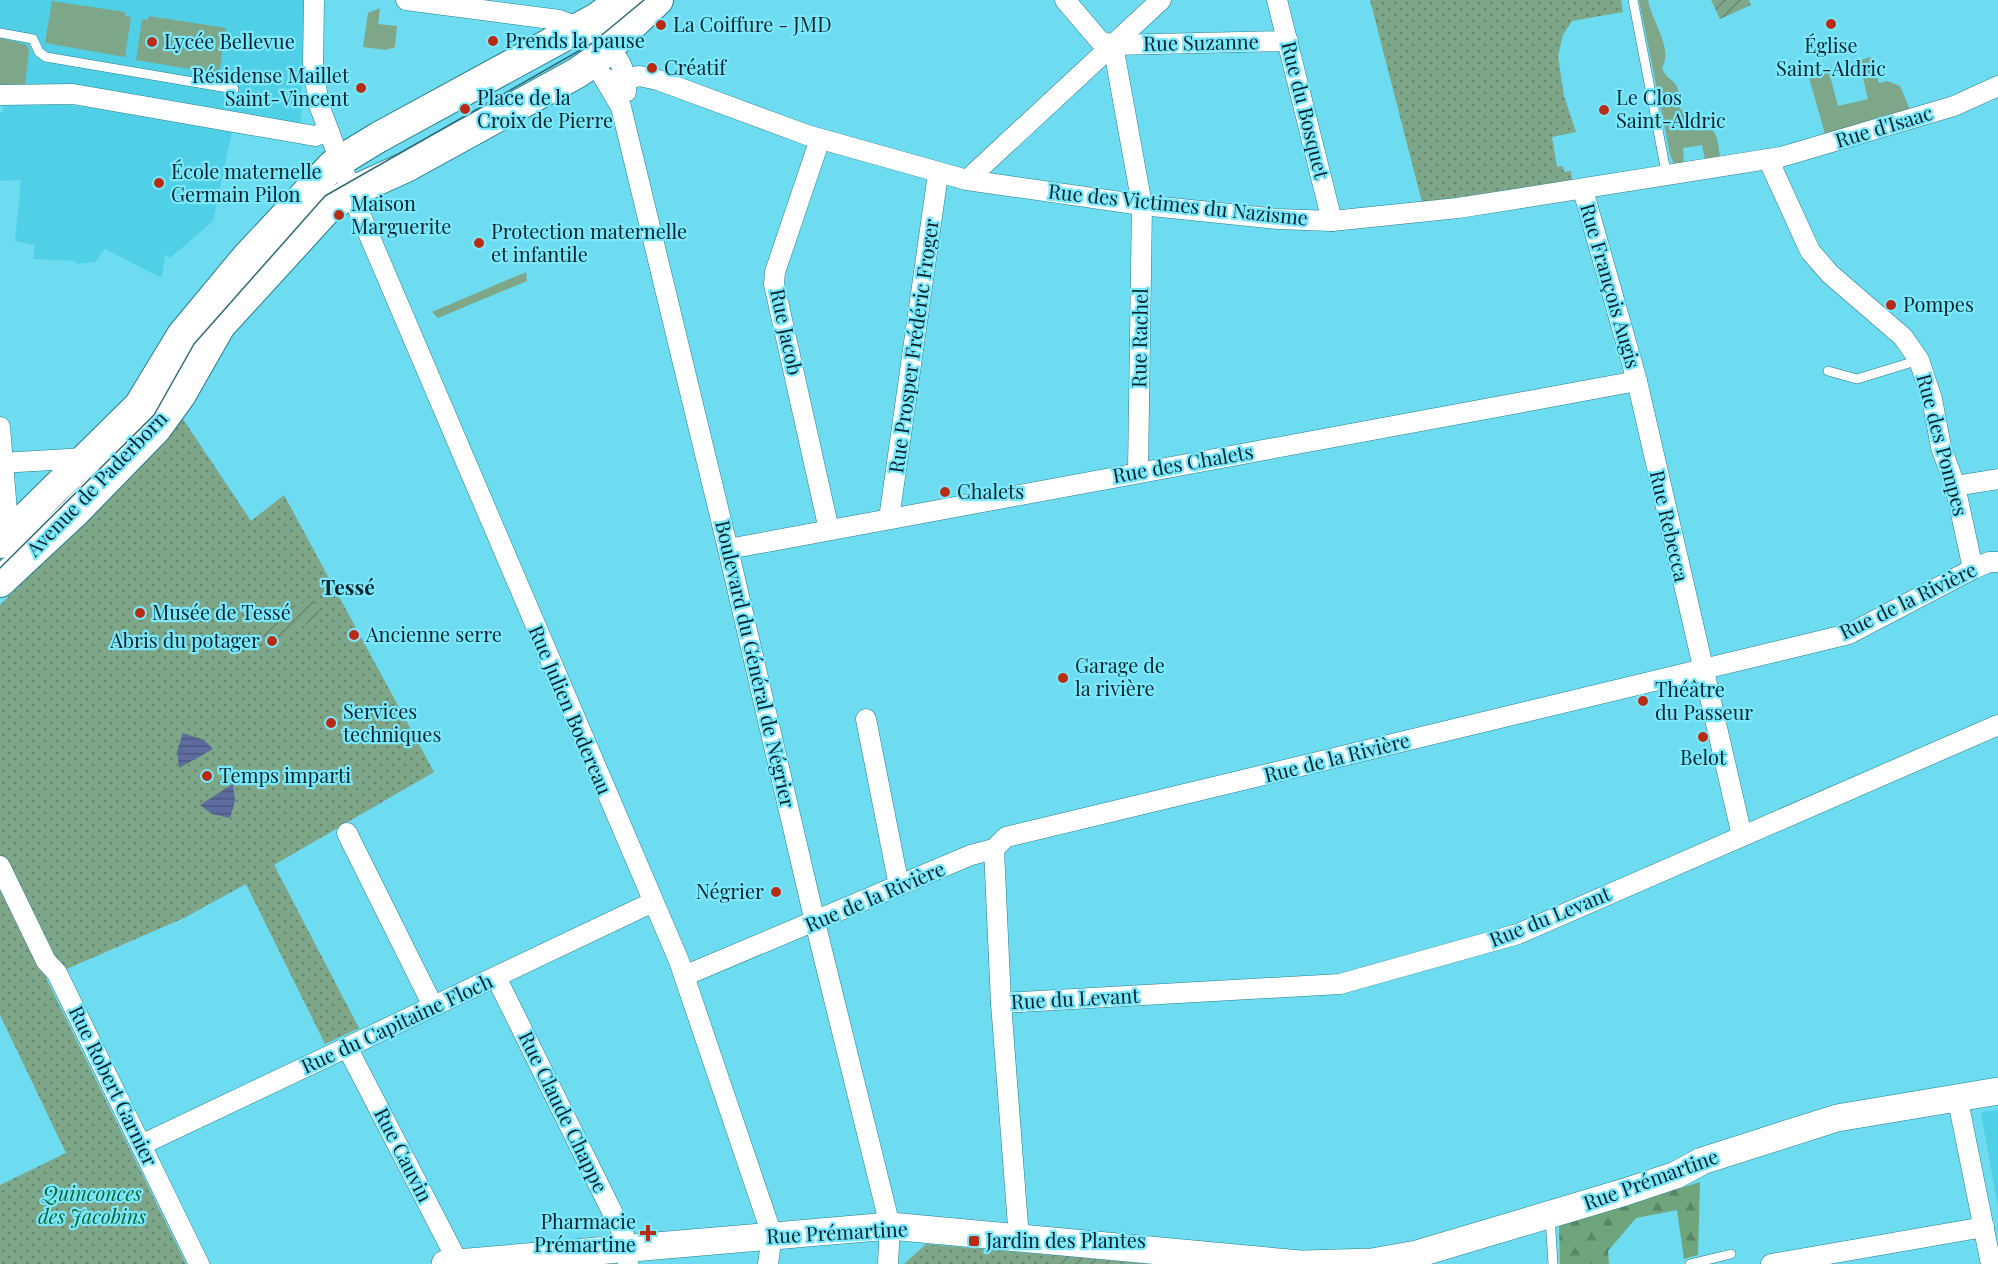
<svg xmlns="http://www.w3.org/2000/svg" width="1998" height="1264" font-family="'Playfair Display',serif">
	<defs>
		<pattern id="forest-firs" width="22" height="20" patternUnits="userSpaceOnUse" patternTransform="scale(1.5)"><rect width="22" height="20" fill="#6fa57d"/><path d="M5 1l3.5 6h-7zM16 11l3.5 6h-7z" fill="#598667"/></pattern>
		<pattern id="park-dots" width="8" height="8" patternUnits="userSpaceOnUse" patternTransform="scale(1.5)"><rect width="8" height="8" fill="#7ea688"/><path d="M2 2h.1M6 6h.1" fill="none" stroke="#65876f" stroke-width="1.8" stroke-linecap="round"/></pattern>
		<pattern id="garden-furrows" width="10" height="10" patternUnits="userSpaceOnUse" patternTransform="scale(1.5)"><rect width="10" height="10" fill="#7ea688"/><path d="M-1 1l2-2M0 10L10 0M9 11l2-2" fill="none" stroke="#65876f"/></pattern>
		<pattern id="water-rules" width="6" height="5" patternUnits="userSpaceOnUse" patternTransform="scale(1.5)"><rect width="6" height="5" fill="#5d6b9e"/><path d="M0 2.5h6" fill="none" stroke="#4a5881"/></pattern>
	</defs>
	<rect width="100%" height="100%" fill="#6ddbf0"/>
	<g fill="#50d0e7">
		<path d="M0 0H304L301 126 73 84 0 85Z"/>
		<path d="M52 103 108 110 232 132 213 221 170 258 165 255 162 278 105 249 95 262 76 264 75 261 33 259 35 245 15 241 21 180 0 181V113L3 112V104Z"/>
		<path d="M1998 1110V1209L1981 1112Z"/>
	</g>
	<g fill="#7ea688">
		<path d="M1639 0H1648C1651 20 1674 49 1662 68 1669 86 1681 75 1679 107 1691 123 1706 119 1714 132 1718 138 1719 150 1720 157L1705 159 1702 145 1683 148 1684 163 1674 164 1670 154Z"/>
		<path d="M52 1 125 12V16L131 17 125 57 45 43Z"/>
		<path d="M380 8 378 24 397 26 395 47 386 50 363 47 368 13Z"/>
		<path d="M149 16 226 28 219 74 136 60 142 19 148 20Z"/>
		<path d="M0 38 27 45 29 52 25 84 0 85Z"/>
		<path d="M1871 57 1879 83 1887 81 1900 86 1910 110 1825 134 1808 74 1832 67 1834 75 1830 76 1838 106 1868 99 1861 69 1855 70 1853 62Z"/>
		<path d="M526 272 527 281 438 318 432 312Z"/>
	</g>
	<path fill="url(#forest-firs)" d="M1700 1182 1698 1255 1684 1259 1677 1210 1636 1218 1608 1251 1609 1264H1560L1559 1225Z"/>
	<g fill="url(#park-dots)">
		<path d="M1370 0H1621L1623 12 1572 21 1563 35 1558 56 1564 96 1576 132 1552 137 1557 167 1563 166 1564 172 1571 171 1572 182 1422 202Z"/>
		<path d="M177 410 251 521 284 495 434 772 274 865 359 1028 325 1044 246 884 184 918 46 978 186 1264H0V1185L66 1153 0 1015V605L74 533Z"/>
		<path d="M926 1244 1149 1264H904Z"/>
	</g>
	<g fill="url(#garden-furrows)">
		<path d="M1711 0H1749L1751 5 1720 19Z"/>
		<path d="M313 600 321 614 270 648 258 627 288 607Z"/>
		<path d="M1052 1255 1144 1264H1052Z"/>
	</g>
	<g fill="url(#water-rules)">
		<path d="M183 733 204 740 213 749 179 768 177 751Z"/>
		<path d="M233 784 235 801 230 818 212 814 200 805Z"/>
	</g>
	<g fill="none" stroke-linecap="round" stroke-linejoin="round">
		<defs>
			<g id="lane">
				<path d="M1633 0 1667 177"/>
				<path d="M0 33 33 39 39 52 46 57 234 89"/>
				<path d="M1828 371 1857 379 1919 360"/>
				<path d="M1550 1217 1553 1264"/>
				<path d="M1690 1264 1731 1254"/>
			</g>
			<g id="street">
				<path d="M314 0 313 66 319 105 360 214 679 961 772 1235 768 1264"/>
				<path d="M406 0 559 20C591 30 629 53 626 92"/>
				<path d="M1065 0 1100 41 1113 45 1142 205 1138 472"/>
				<path d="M1277 0 1332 221"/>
				<path d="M1113 45 1288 41"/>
				<path d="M602 75 621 107 728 549 815 922 890 1226 888 1264"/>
				<path d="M604 78 616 82 639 76 658 80 807 135 967 180 1142 205 1278 219 1332 221 1458 208 1781 157 1954 106 1998 86"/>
				<path d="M0 95 73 94 315 136 329 131"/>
				<path d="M820 139 775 272 774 284 829 530"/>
				<path d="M1768 159 1810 251 1830 274 1903 337 1919 360 1932 399 1941 447 1955 486 1973 569"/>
				<path d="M967 180 1161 0"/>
				<path d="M1583 190 1637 381 1742 836"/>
				<path d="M0 427 9 535"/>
				<path d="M0 463 86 458"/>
				<path d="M1955 486 1998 479"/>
				<path d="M889 519 938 174"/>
				<path d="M728 549 1637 381"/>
				<path d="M866 719 899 886"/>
				<path d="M347 833 433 1006"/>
				<path d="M994 849 1001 1003 1019 1239"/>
				<path d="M0 866 46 961 57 973 199 1264"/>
				<path d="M684 976 971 855 994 849 1006 837 1849 634 1973 569 1989 562H1998"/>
				<path d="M496 977 630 1248 628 1264"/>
				<path d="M1001 1003 1340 984 1518 934 1998 725"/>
				<path d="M347 1047 459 1264"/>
				<path d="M1957 1096 1991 1264"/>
				<path d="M141 1145 653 902"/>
				<path d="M1771 1264 1984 1227"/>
			</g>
			<g id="secondary">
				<path d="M445 1264 890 1226 1300 1264"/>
				<path d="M1305 1264 1372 1262 1417 1254 1625 1192 1676 1175 1702 1161 1837 1118 1998 1091"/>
			</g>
			<g id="primary">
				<path d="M0 543 139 406 182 335 246 258 333 165 379 137 597 18 621 0"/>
				<path d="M0 582 75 512 156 429 180 396 220 326 326 210 351 192 406 167 577 73 596 60 658 0"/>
			</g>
		</defs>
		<use href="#lane" stroke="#257e8d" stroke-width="10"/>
		<use href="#street" stroke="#257e8d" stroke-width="21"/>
		<use href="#secondary" stroke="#257e8d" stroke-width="28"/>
		<use href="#primary" stroke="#257e8d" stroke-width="32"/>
		<use href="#lane" stroke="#fff" stroke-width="9"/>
		<use href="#street" stroke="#fff" stroke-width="20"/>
		<use href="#secondary" stroke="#fff" stroke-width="27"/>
		<use href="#primary" stroke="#fff" stroke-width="30"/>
		<path stroke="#2a6b76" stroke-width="1.5" d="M0 568 154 415 194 344 325 196 591 44 644 0"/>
	</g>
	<g fill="#b82c14" stroke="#7be8fd" stroke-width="2">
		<circle cx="1831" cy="24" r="6"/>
		<circle cx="661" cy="25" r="6"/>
		<circle cx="493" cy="41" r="6"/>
		<circle cx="152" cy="42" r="6"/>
		<circle cx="652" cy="68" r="6"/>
		<circle cx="361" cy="88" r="6"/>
		<circle cx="465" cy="109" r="6"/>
		<circle cx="1604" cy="110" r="6"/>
		<circle cx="159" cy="183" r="6"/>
		<circle cx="339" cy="215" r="6"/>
		<circle cx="479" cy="243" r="6"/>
		<circle cx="1891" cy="305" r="6"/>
		<circle cx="945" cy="492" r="6"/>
		<circle cx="140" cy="613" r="6"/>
		<circle cx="354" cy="635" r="6"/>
		<circle cx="272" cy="641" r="6"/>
		<circle cx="1063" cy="678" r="6"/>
		<circle cx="1643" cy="701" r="6"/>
		<circle cx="331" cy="723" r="6"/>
		<circle cx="1703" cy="737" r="6"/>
		<circle cx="207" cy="776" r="6"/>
		<circle cx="776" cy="892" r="6"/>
		<path d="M645 1224h6v6h6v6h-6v6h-6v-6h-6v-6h6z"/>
		<rect x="968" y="1235" width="12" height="12" rx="3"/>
	</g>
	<g text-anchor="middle" stroke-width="4.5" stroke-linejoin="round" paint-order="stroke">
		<g font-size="20" fill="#00242a" stroke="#7be8fd" text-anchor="start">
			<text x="673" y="32">La Coiffure - JMD</text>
			<text x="505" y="48">Prends la pause</text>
			<text x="164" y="49">Lycée Bellevue</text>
			<text x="1831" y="53" text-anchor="middle">Église<tspan x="1831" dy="23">Saint-Aldric</tspan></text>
			<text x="664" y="75">Créatif</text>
			<text x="349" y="83" text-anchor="end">Résidense Maillet<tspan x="349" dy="23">Saint-Vincent</tspan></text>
			<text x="477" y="105">Place de la<tspan x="477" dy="23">Croix de Pierre</tspan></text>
			<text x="1616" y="105">Le Clos<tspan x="1616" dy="23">Saint-Aldric</tspan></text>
			<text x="171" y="179">École maternelle<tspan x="171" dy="23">Germain Pilon</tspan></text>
			<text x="351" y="211">Maison<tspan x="351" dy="23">Marguerite</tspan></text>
			<text x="491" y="239">Protection maternelle<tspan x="491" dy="23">et infantile</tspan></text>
			<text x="1903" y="312">Pompes</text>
			<text x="957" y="499">Chalets</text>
			<text x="152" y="620">Musée de Tessé</text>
			<text x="366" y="642">Ancienne serre</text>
			<text x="260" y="648" text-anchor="end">Abris du potager</text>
			<text x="1075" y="673">Garage de<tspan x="1075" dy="23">la rivière</tspan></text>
			<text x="1655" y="697">Théâtre<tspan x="1655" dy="23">du Passeur</tspan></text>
			<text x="343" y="719">Services<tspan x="343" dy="23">techniques</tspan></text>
			<text x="1703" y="765" text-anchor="middle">Belot</text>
			<text x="219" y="783">Temps imparti</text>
			<text x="764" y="899" text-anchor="end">Négrier</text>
			<text x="636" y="1229" text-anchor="end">Pharmacie<tspan x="636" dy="23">Prémartine</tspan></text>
			<text x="986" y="1248">Jardin des Plantes</text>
		</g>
		<g font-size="20" fill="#00242a" stroke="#7be8fd">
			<text transform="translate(1201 43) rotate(-1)" y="7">Rue Suzanne</text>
			<text transform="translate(1305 110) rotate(76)" y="7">Rue du Bosquet</text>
			<text transform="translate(1884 127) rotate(-17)" y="7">Rue d'Isaac</text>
			<text transform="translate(1178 205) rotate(6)" y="7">Rue des Victimes du Nazisme</text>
			<text transform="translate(1610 286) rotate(74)" y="7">Rue François Augis</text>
			<text transform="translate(786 332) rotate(78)" y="7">Rue Jacob</text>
			<text transform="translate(1140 338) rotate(-89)" y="7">Rue Rachel</text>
			<text transform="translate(914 346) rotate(-82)" y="7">Rue Prosper Frédéric Froger</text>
			<text transform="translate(1942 445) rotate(75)" y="7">Rue des Pompes</text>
			<text transform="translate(1183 464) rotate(-10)" y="7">Rue des Chalets</text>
			<text transform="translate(97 484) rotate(-46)" y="7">Avenue de Paderborn</text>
			<text transform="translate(1669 526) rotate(77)" y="7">Rue Rebecca</text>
			<text transform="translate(1908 601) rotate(-26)" y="7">Rue de la Rivière</text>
			<text transform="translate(755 664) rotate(77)" y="7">Boulevard du Général de Négrier</text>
			<text transform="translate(570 710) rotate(67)" y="7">Rue Julien Bodereau</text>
			<text transform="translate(1337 758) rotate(-14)" y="7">Rue de la Rivière</text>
			<text transform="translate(875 897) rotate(-23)" y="7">Rue de la Rivière</text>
			<text transform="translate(1550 917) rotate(-22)" y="7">Rue du Levant</text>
			<text transform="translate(1075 999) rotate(-3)" y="7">Rue du Levant</text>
			<text transform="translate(397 1024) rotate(-25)" y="7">Rue du Capitaine Floch</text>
			<text transform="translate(113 1086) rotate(64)" y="7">Rue Robert Garnier</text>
			<text transform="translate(563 1112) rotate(64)" y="7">Rue Claude Chappe</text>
			<text transform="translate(403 1155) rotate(63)" y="7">Rue Cauvin</text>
			<text transform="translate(1651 1180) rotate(-20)" y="7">Rue Prémartine</text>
			<text transform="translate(837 1233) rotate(-3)" y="7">Rue Prémartine</text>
		</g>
		<g font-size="20" font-style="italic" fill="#0a6532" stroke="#7be8fd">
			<text x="92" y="1201">Quinconces<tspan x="92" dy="23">des Jacobins</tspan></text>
		</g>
		<g font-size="21" font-weight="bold" fill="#00242a" stroke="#7be8fd">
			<text x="348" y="595">Tessé</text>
		</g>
	</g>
</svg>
